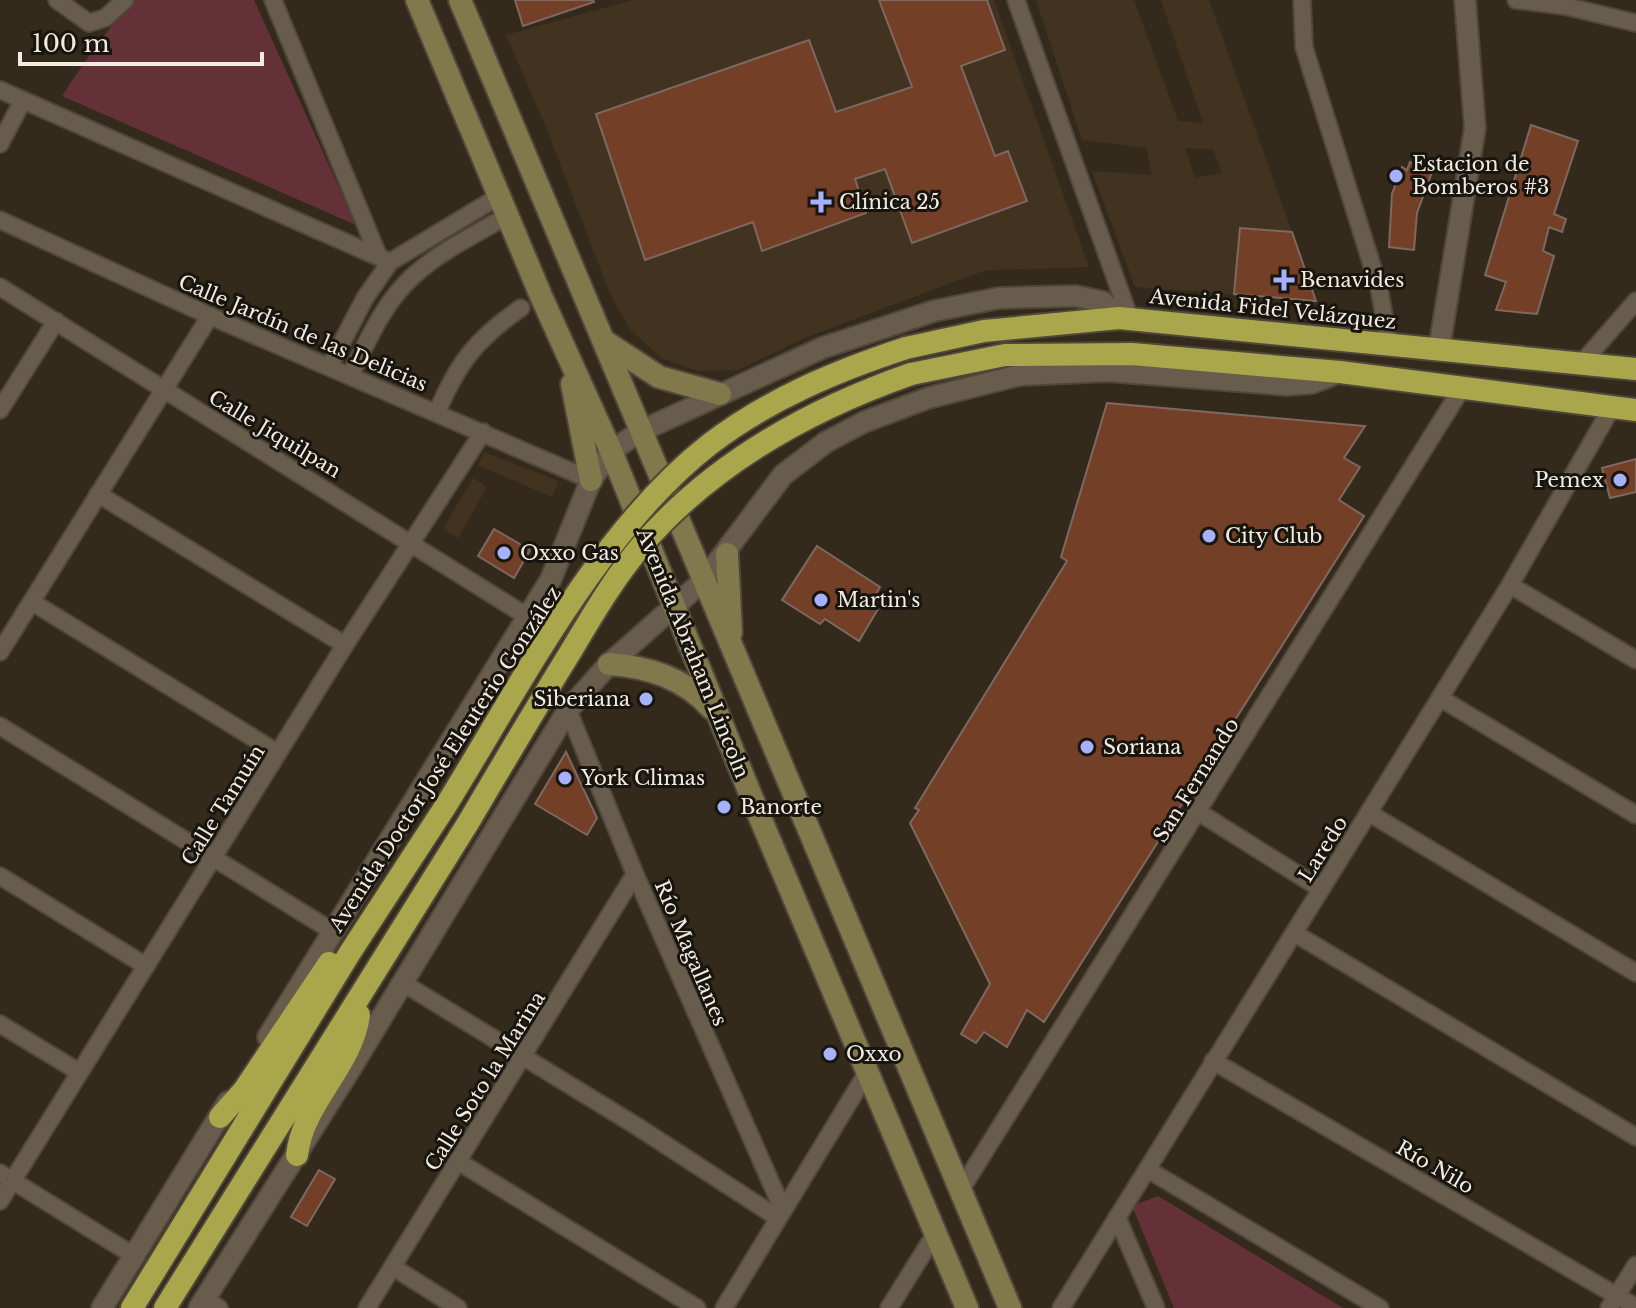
<svg xmlns="http://www.w3.org/2000/svg" width="1636" height="1308" font-family="'Libre Baskerville',serif">
	<rect width="100%" height="100%" fill="#342a1c"/>
	<g fill="#41331f" fill-rule="evenodd">
		<path d="M633 0H994L1089 267 986 270 807 337 738 370 698 371 661 358 630 329 610 294 548 132 506 35Z"/>
		<path d="M1036 0H1134L1178 121 1203 123 1161 0H1209L1292 232 1240 228 1234 294 1135 287 1092 171 1152 175 1146 148 1082 140ZM1185 148 1213 149 1222 173 1195 178Z"/>
		<path d="M484 452 558 481 552 497 478 465Z"/>
		<path d="M473 478 487 487 458 538 443 529Z"/>
	</g>
	<g fill="#653138">
		<path d="M133 0H254L356 225 62 96 97 44Z"/>
		<path d="M1158 1196 1343 1308H1174L1132 1206Z"/>
	</g>
	<g fill="#743f27" stroke="#7d6961" stroke-width="2">
		<path d="M515 0H593L594 2 523 26Z"/>
		<path d="M879 0H987L1005 50 961 66 995 156 1008 151 1027 201 912 243 885 169 855 179 866 213 762 251 753 222 645 260 596 114 809 40 836 112 912 87Z"/>
		<path d="M1531 125 1578 141 1554 214 1566 219 1562 232 1549 227 1543 251 1554 256 1537 314 1496 310 1506 282 1485 275Z"/>
		<path d="M1410 162 1432 172 1417 213 1414 250 1389 247 1392 194 1402 167 1407 170Z"/>
		<path d="M1240 228 1292 232 1316 301 1234 294Z"/>
		<path d="M1107 403 1365 426 1344 458 1360 467 1339 500 1364 516 1044 1022 1027 1010 1007 1047 984 1032 976 1043 961 1034 990 984 910 823 919 810 915 808 1067 561 1061 557Z"/>
		<path d="M1636 459V492L1610 498 1602 468Z"/>
		<path d="M494 529 530 550 514 578 478 556Z"/>
		<path d="M817 546 880 587 870 604 878 609 859 641 825 619 820 624 782 600Z"/>
		<path d="M566 752 597 818 587 835 535 804Z"/>
		<path d="M319 1170 335 1179 307 1226 291 1217Z"/>
	</g>
	<g fill="none" stroke-linecap="round" stroke-linejoin="round">
		<defs>
			<g id="minor">
				<path d="M57 0 89 23 105 18 125 0"/>
				<path d="M273 0 378 255"/>
				<path d="M1016 0 1130 319"/>
				<path d="M1302 0 1304 47 1379 288 1389 344"/>
				<path d="M1516 0 1565 6 1636 23"/>
				<path d="M0 90 390 262"/>
				<path d="M0 144 22 102"/>
				<path d="M0 220 210 316 591 480"/>
				<path d="M0 287 528 617"/>
				<path d="M1581 364 1636 301"/>
				<path d="M329 367 365 298 390 262 501 195"/>
				<path d="M350 375C366 345 381 309 405 284 433 254 475 235 510 214"/>
				<path d="M0 410 56 321"/>
				<path d="M437 412C458 363 476 339 521 308"/>
				<path d="M98 494 345 645"/>
				<path d="M1510 585 1636 660"/>
				<path d="M32 602 278 753"/>
				<path d="M0 652 210 316"/>
				<path d="M1440 698 1636 815"/>
				<path d="M568 710 635 874 783 1210"/>
				<path d="M0 726 332 931"/>
				<path d="M1200 813 1321 889"/>
				<path d="M1369 813 1636 973"/>
				<path d="M0 876 146 966"/>
				<path d="M1294 933 1636 1137"/>
				<path d="M403 983 638 1127 778 1218"/>
				<path d="M0 1024 79 1072"/>
				<path d="M1213 1061 1636 1307"/>
				<path d="M459 1162 697 1308"/>
				<path d="M1147 1169 1380 1308"/>
				<path d="M0 1173 136 1257"/>
				<path d="M960 1191 1462 388"/>
				<path d="M0 1201 345 645 483 432"/>
				<path d="M1117 1217 1156 1308"/>
				<path d="M393 1267 458 1308"/>
				<path d="M204 1299 219 1308"/>
				<path d="M367 1308 635 874"/>
				<path d="M724 1308 868 1071"/>
				<path d="M889 1308 935 1234"/>
				<path d="M1061 1308 1510 585 1612 407"/>
				<path d="M1609 1308 1636 1265"/>
			</g>
			<g id="tertiary">
				<path d="M1439 349 1475 128 1465 0"/>
				<path d="M268 1037 551 579 591 480 611 451 641 431 822 348 934 311 999 298 1076 296 1103 302 1119 318"/>
				<path d="M102 1308 228 1102"/>
				<path d="M199 1308 351 1068 568 710 609 664 704 580 783 475 826 442 864 422 928 398 1020 375 1109 371 1287 385 1312 383 1340 372"/>
			</g>
			<g id="secondary">
				<path d="M417 0 541 296 611 451 756 808 967 1308"/>
				<path d="M460 0 1010 1308"/>
				<path d="M604 341 659 377 720 394"/>
				<path d="M572 384 591 480"/>
				<path d="M727 554 731 632"/>
				<path d="M609 664C649 667 684 678 711 708"/>
			</g>
			<g id="trunk">
				<path d="M906 348 984 331 1119 318 1636 369"/>
				<path d="M911 374 1005 355 1132 354 1340 372 1636 410"/>
				<path d="M220 1117 244 1090 329 963"/>
				<path d="M297 1155C303 1102 352 1067 359 1015"/>
				<path d="M132 1308 351 951 445 807"/>
				<path d="M165 1308 468 823"/>
			</g>
		</defs>
		<use href="#minor" stroke="#4f473b" stroke-width="20"/>
		<use href="#tertiary" stroke="#4f473b" stroke-width="24"/>
		<use href="#secondary" stroke="#4f473b" stroke-width="26"/>
		<use href="#trunk" stroke="#4f473b" stroke-width="26"/>
		<use href="#minor" stroke="#685d4d" stroke-width="16"/>
		<use href="#tertiary" stroke="#685d4d" stroke-width="20"/>
		<use href="#secondary" stroke="#81784c" stroke-width="22"/>
		<use href="#trunk" stroke="#aaa64c" stroke-width="22"/>
		<defs>
			<g id="trunk-bridge">
				<path d="M445 807C519 688 598 531 710 444 769 399 836 371 906 348"/>
				<path d="M468 823C501 767 534 711 568 656 591 618 613 579 642 545 713 463 811 409 911 374"/>
			</g>
		</defs>
		<use href="#trunk-bridge" stroke="#4f473b" stroke-width="26" stroke-linecap="butt"/>
		<use href="#trunk-bridge" stroke="#aaa64c" stroke-width="22"/>
	</g>
	<g fill="#a6b1fc" stroke="#18140e" stroke-width="3">
		<circle cx="1396" cy="176" r="8"/>
		<path d="M817 190h8v8h8v8h-8v8h-8v-8h-8v-8h8z"/>
		<path d="M1280 268h8v8h8v8h-8v8h-8v-8h-8v-8h8z"/>
		<circle cx="1620" cy="480" r="8"/>
		<circle cx="1209" cy="536" r="8"/>
		<circle cx="504" cy="553" r="8"/>
		<circle cx="821" cy="600" r="8"/>
		<circle cx="646" cy="699" r="8"/>
		<circle cx="1087" cy="747" r="8"/>
		<circle cx="565" cy="778" r="8"/>
		<circle cx="724" cy="807" r="8"/>
		<circle cx="830" cy="1054" r="8"/>
	</g>
	<g text-anchor="middle" stroke-width="6" stroke-linejoin="round" paint-order="stroke">
		<g font-size="20" fill="#f2ebe2" stroke="#18140e" text-anchor="start">
			<text x="1412" y="171">Estacion de<tspan x="1412" dy="23">Bomberos #3</tspan></text>
			<text x="839" y="209">Clínica 25</text>
			<text x="1300" y="287">Benavides</text>
			<text x="1604" y="487" text-anchor="end">Pemex</text>
			<text x="1225" y="543">City Club</text>
			<text x="520" y="560">Oxxo Gas</text>
			<text x="837" y="607">Martin's</text>
			<text x="630" y="706" text-anchor="end">Siberiana</text>
			<text x="1103" y="754">Soriana</text>
			<text x="581" y="785">York Climas</text>
			<text x="740" y="814">Banorte</text>
			<text x="846" y="1061">Oxxo</text>
		</g>
		<g font-size="20" fill="#f2ebe2" stroke="#18140e">
			<text transform="translate(1273 309) rotate(6)" y="7">Avenida Fidel Velázquez</text>
			<text transform="translate(303 333) rotate(23)" y="7">Calle Jardín de las Delicias</text>
			<text transform="translate(275 434) rotate(31)" y="7">Calle Jiquilpan</text>
			<text transform="translate(693 653) rotate(68)" y="7">Avenida Abraham Lincoln</text>
			<text transform="translate(445 759) rotate(-57)" y="7">Avenida Doctor José Eleuterio González</text>
			<text transform="translate(1196 780) rotate(-58)" y="7">San Fernando</text>
			<text transform="translate(223 805) rotate(-58)" y="7">Calle Tamuín</text>
			<text transform="translate(1323 849) rotate(-58)" y="7">Laredo</text>
			<text transform="translate(691 953) rotate(67)" y="7">Río Magallanes</text>
			<text transform="translate(485 1081) rotate(-58)" y="7">Calle Soto la Marina</text>
			<text transform="translate(1435 1167) rotate(30)" y="7">Río Nilo</text>
		</g>
	</g>
	<path d="M20 52v12h242v-12" fill="none" stroke="#f2ebe2" stroke-width="4"/>
	<text x="32" y="52" font-size="24" fill="#f2ebe2" stroke="#18140e" stroke-width="6" paint-order="stroke">100 m</text>
</svg>
